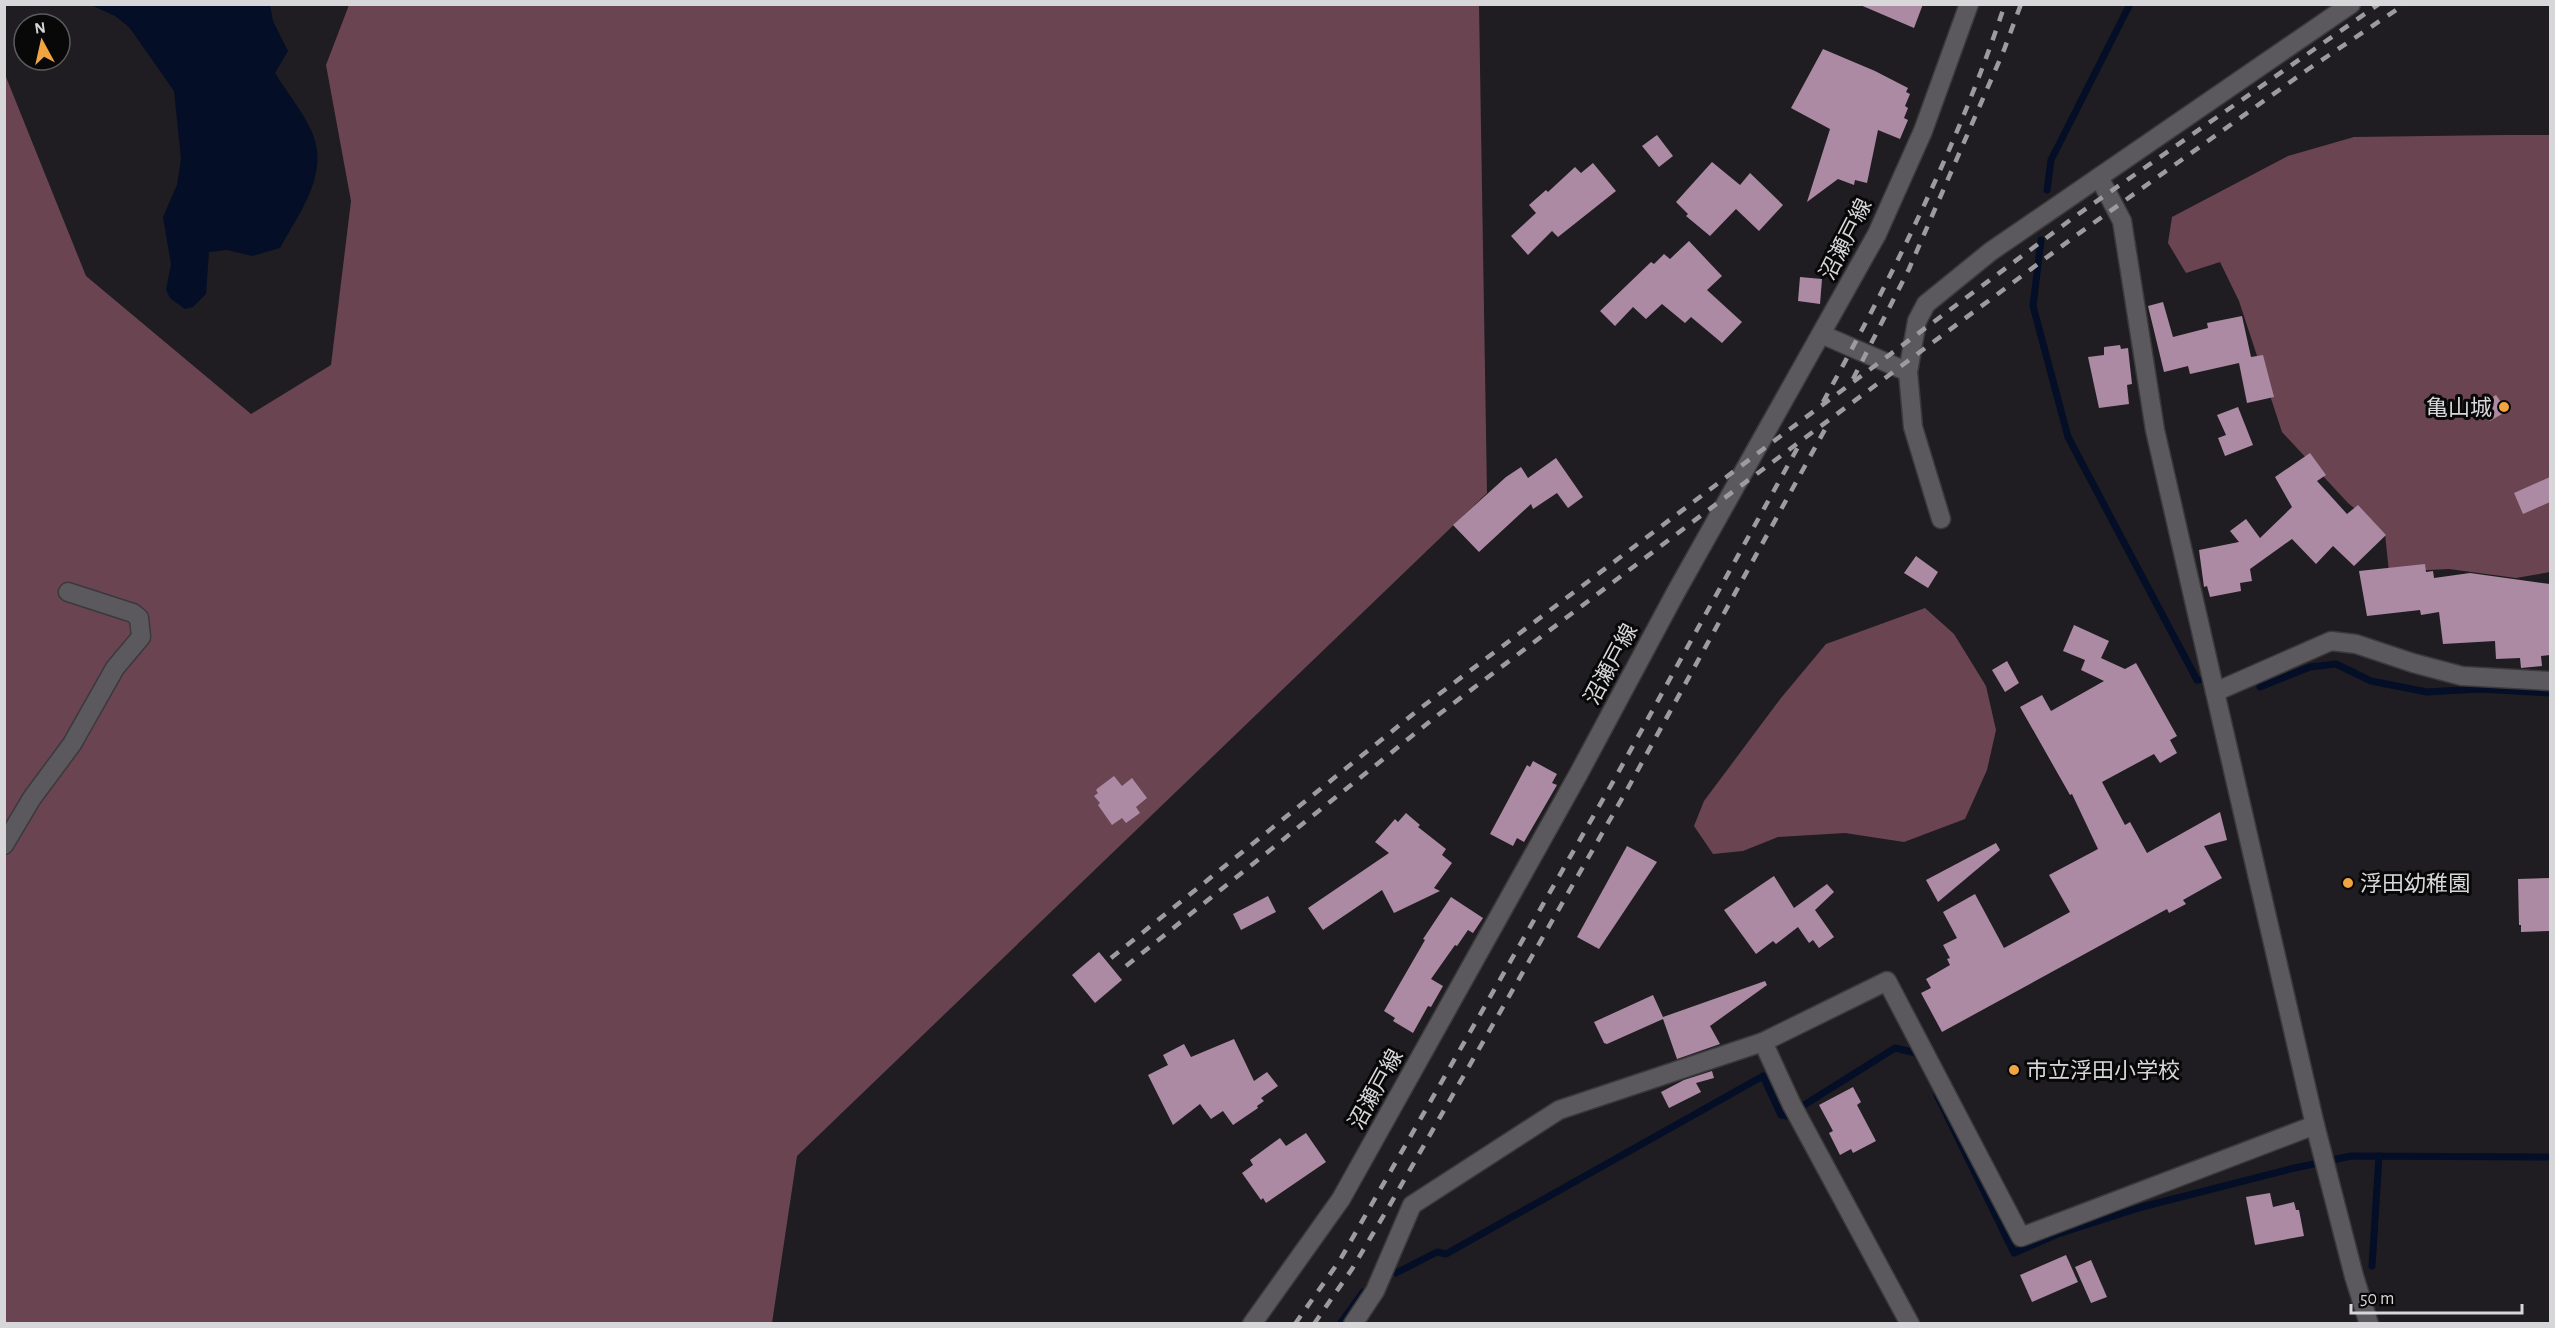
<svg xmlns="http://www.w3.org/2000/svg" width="2555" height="1328" font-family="'Alegreya Sans','Noto Sans JP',sans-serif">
	<rect width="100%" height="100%" fill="#1f1d21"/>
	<g fill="#6a4551">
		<path d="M349 5H1479L1487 493 797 1156 772 1323H5L4 72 86 276 251 414 331 365 351 201 326 65Z"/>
		<path d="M2505 135H2550V572L2516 578 2449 569 2389 572 2385 534 2348 503 2282 432 2239 301 2220 262 2186 273 2168 243 2172 217 2288 156 2354 137Z"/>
		<path d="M1925 608 1954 634 1986 686 1996 730 1987 770 1965 819 1904 842 1845 833 1778 837 1743 851 1713 854 1694 826 1704 801 1781 698 1826 644Z"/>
	</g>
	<path fill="#040e26" d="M91 5H270L273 21 288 51 275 73C287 92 303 112 312 132 330 174 299 213 280 248L252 256 227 250 209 252 206 294 193 307 185 309 170 298 166 290 171 264 163 217 177 185 181 159 174 91 129 27 115 16Z"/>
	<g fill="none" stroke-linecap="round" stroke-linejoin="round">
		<g stroke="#040e26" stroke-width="7">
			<path d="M2047 190 2051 160 2130 4"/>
			<path d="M2041 240 2033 306 2068 437 2197 680H2199"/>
			<path d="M2260 687 2310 667 2336 664 2371 681 2427 692 2479 689 2550 693"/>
			<path d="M1937 1095 2014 1253 2058 1234 2142 1207 2290 1169 2351 1156 2550 1157"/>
			<path d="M1801 1107 1895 1048 1916 1053 1919 1058"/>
			<path d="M2372 1266 2379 1156"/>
			<path d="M1396 1273 1437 1252 1446 1254 1763 1076 1781 1115 1787 1116"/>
			<path d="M1340 1324 1363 1292"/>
		</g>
	</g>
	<g fill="#ac8aa3">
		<path d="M1858 4H1923L1914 28Z"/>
		<path d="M1823 49 1875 71 1908 88 1906 92 1910 94 1905 106 1908 108 1904 118 1908 120 1900 139 1878 130 1867 183 1855 180 1854 185 1838 179 1807 202 1830 129 1791 108Z"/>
		<path d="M1657 135 1673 156 1659 167 1642 146Z"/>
		<path d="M1712 162 1740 185 1750 173 1783 205 1759 231 1736 209 1710 236 1686 216 1688 214 1676 202Z"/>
		<path d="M1593 163 1616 191 1558 237 1552 231 1528 255 1511 236 1536 213 1529 205 1546 190 1548 192 1575 167 1581 173Z"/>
		<path d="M1689 241 1722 276 1707 290 1742 322 1722 343 1691 317 1685 323 1662 304 1646 319 1633 307 1615 326 1600 311 1651 262 1654 264 1664 254 1670 259Z"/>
		<path d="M1800 277 1822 279 1820 304 1798 301Z"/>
		<path d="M2163 302 2173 337 2208 328 2207 323 2242 316 2251 357 2263 355 2274 397 2247 403 2239 363 2190 374 2188 366 2164 372 2148 306Z"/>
		<path d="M2120 345 2121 349 2128 348 2132 384 2127 385 2129 404 2099 408 2088 357 2104 355V347Z"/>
		<path d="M2496 395 2507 411 2490 421 2480 405Z"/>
		<path d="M2238 407 2253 445 2225 456 2218 438 2226 435 2217 415Z"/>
		<path d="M2310 453 2326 475 2317 481 2347 514 2358 505 2386 535 2354 566 2333 546 2316 564 2292 539 2250 569 2252 581 2240 583 2241 591 2210 597 2207 586 2204 587 2199 550 2239 542 2230 531 2246 519 2260 538 2292 507 2275 477Z"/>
		<path d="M1556 458 1583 497 1568 508 1557 493 1533 509 1531 504 1479 552 1453 525 1506 477 1521 467 1528 478Z"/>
		<path d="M2550 477V502L2523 514 2514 493Z"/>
		<path d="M1916 556 1938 572 1928 588 1904 573Z"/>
		<path d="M2425 564 2426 572 2433 571 2434 578 2470 573 2550 584V655L2541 656 2542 666 2521 668 2520 658 2496 659 2495 641 2443 644 2439 612 2421 615 2420 610 2367 616 2359 571Z"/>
		<path d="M2074 625 2109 641 2101 658 2125 669 2136 663 2177 736 2170 740 2177 753 2160 763 2154 754 2102 782 2125 825 2130 822 2147 853 2220 812 2227 840 2204 846 2222 878 2183 900 2186 904 2169 913 2167 909 1942 1032 1921 993 1931 988 1926 979 1950 965 1947 959 1950 958 1943 945 1957 938 1943 912 1975 894 2004 948 2070 912 2049 875 2098 849 2072 794 2070 795 2020 707 2042 695 2051 711 2104 681 2081 670 2085 660 2063 651Z"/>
		<path d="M2007 661 2019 683 2005 692 1992 670Z"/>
		<path d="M1533 761 1557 774 1552 783 1557 785 1524 842 1517 838 1513 846 1490 834 1527 765 1530 767Z"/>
		<path d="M1114 776 1122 786 1132 778 1147 798 1136 807 1140 813 1126 823 1122 818 1112 825 1098 805 1100 803 1094 796 1098 793 1096 790 1098 788Z"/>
		<path d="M1406 813 1420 825 1418 827 1446 849 1442 855 1452 863 1434 888 1440 891 1394 913 1382 890 1323 930 1308 908 1389 853 1375 842 1395 819 1398 822Z"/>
		<path d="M1996 843 2000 850 1938 902 1926 880Z"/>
		<path d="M1627 846 1657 862 1599 949 1577 937Z"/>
		<path d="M1774 876 1794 908 1827 884 1834 892 1815 910 1834 937 1819 948 1813 940 1809 943 1798 927 1776 944 1773 941 1756 954 1724 910Z"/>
		<path d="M2550 878V931L2521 932V925H2519L2518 879Z"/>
		<path d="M1268 896 1276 912 1241 930 1233 914Z"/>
		<path d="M1451 897 1483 918 1473 933 1468 930 1457 946 1455 945 1431 979 1443 986 1431 1007 1428 1006 1413 1033 1393 1021 1395 1018 1384 1011 1425 940 1423 939Z"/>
		<path d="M1099 952 1122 980 1095 1003 1072 975Z"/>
		<path d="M1765 981 1767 985 1710 1026 1720 1044 1677 1059 1663 1019 1607 1044 1604 1043 1594 1022 1653 995 1663 1017Z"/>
		<path d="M1234 1039 1254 1081 1267 1072 1278 1086 1261 1098 1264 1101 1257 1106 1258 1108 1233 1125 1223 1111 1211 1119 1200 1104 1173 1125 1148 1075 1168 1065 1163 1055 1184 1044 1191 1057Z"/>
		<path d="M1712 1071 1714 1078 1696 1083 1701 1092 1669 1108 1661 1092 1684 1080Z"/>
		<path d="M1853 1087 1861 1102 1857 1105 1876 1141 1853 1153 1851 1149 1840 1155 1829 1133 1833 1131 1819 1105Z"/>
		<path d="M1306 1133 1326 1162 1266 1203 1263 1198 1261 1200 1242 1173 1253 1165 1250 1160 1280 1138 1286 1146Z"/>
		<path d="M2270 1193 2273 1207 2294 1202 2296 1210H2299L2304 1236 2255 1245 2246 1197Z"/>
		<path d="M2066 1255 2078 1282 2032 1302 2020 1275Z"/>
		<path d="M2091 1260 2107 1297 2091 1303 2075 1267Z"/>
	</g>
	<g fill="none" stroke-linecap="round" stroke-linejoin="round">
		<defs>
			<g id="street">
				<path d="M2099 177 2122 221 2155 430 2215 692 2331 641 2356 644 2413 663 2462 676 2550 681"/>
				<path d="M1821 334 1908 372"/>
				<path d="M1941 519 1913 427 1908 372 1917 321 1926 304 1990 252 2351 4"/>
				<path d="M4 845 32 798 72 744 115 668 141 637 139 618 133 613 68 592"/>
				<path d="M1763 1042 1792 1105 1910 1324"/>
				<path d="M1353 1324 1375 1291 1412 1205 1559 1110 1763 1042 1887 981 2021 1237 2315 1125"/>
			</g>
			<g id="secondary">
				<path d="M2215 692 2315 1125 2354 1276 2369 1324"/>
				<path d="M1252 1324 1341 1199 1579 773 1676 592 1877 234 1923 131 1969 4"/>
			</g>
		</defs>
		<use href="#street" stroke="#3a393b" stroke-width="21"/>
		<use href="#secondary" stroke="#3a393b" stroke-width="21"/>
		<use href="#street" stroke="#5b595d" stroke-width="18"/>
		<use href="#secondary" stroke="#5b595d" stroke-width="18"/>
		<g stroke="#9c9b9e" stroke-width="4.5" stroke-dasharray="10 10" stroke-linecap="butt">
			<path d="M1853 379 1909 269 2004 50 2021 4"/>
			<path d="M1823 402C1893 275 1959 143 2005 4"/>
			<path d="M1111 958 1422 707 1774 441 2077 215 2379 4"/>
			<path d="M1126 966 1438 715 1703 514 2074 237 2307 70 2405 4"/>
			<path d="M1295 1324 1340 1260 1373 1202 1614 780 1798 447"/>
			<path d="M1314 1324 1352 1269 1391 1203 1628 788 1828 424"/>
		</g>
	</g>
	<g fill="#f1a540" stroke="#090809" stroke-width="2">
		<circle cx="2504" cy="407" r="6"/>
		<circle cx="2348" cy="883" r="6"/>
		<circle cx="2014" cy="1070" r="6"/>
	</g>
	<g text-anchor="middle" stroke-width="6" stroke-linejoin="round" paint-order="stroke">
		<g font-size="22" fill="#d7d6d8" stroke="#090809">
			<text transform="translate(1845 239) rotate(-63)" y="8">沼瀬戸線</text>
			<text transform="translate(1610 664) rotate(-62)" y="8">沼瀬戸線</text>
			<text transform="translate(1375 1089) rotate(-61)" y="8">沼瀬戸線</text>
		</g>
		<g font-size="22" fill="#d7d6d8" stroke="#090809" text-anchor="start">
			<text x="2492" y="415" text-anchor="end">亀山城</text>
			<text x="2360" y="891">浮田幼稚園</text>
			<text x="2026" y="1078">市立浮田小学校</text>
		</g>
	</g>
	<rect width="2555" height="1328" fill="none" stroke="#d7d6d8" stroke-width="12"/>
	<g transform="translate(42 42) rotate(352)"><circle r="28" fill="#090809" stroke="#5b5a5c" stroke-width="1.5"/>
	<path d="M0-4.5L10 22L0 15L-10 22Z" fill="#f1a540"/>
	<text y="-9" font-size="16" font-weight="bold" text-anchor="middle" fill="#d7d6d8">N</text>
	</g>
	<path d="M2351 1304v9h171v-9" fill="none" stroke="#d7d6d8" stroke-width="3"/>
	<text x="2360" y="1304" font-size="18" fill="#d7d6d8" stroke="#090809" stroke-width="4.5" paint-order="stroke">50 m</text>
</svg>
